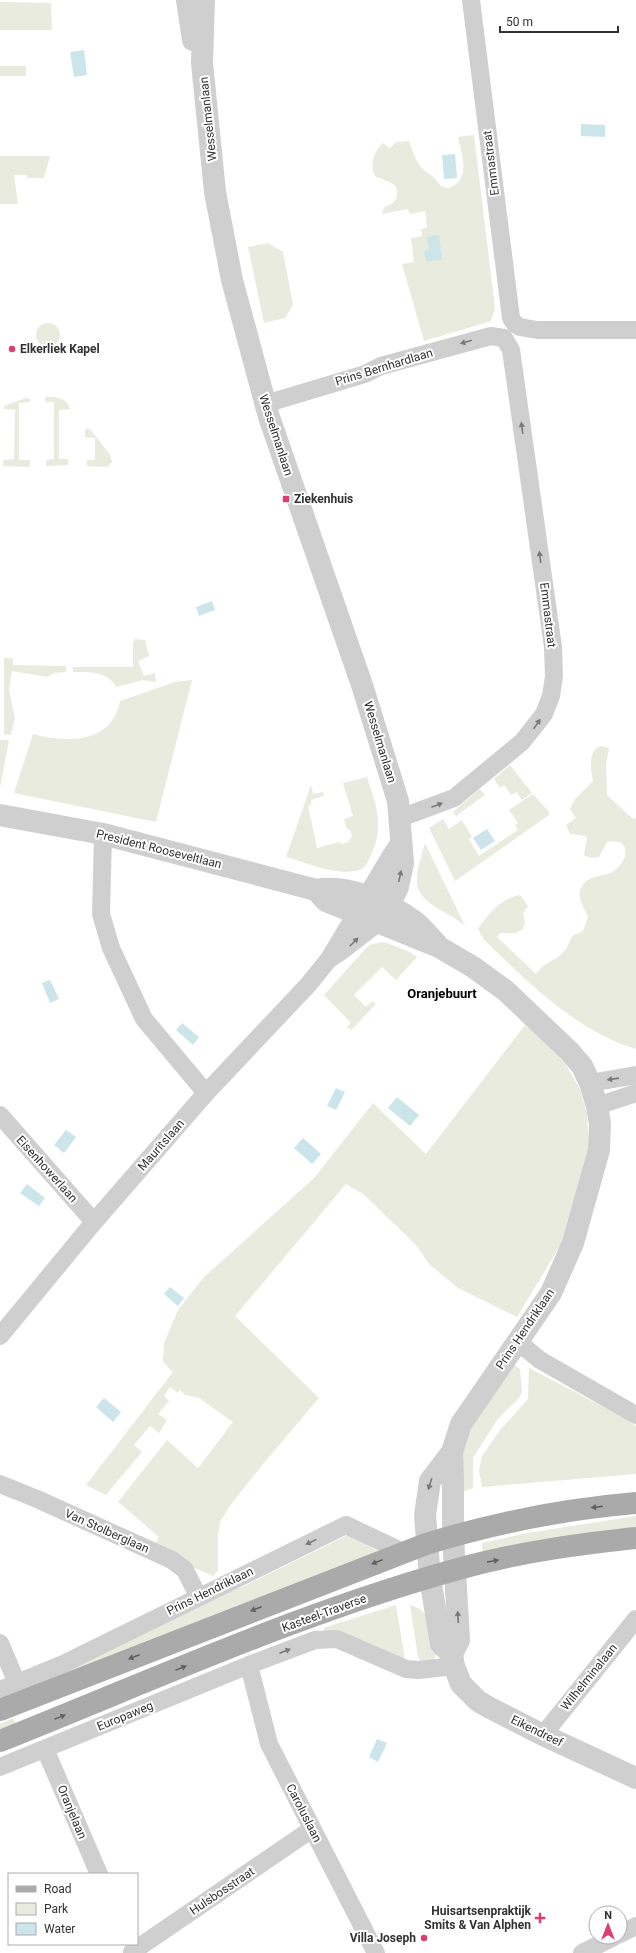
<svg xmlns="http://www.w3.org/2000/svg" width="636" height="1953" font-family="Roboto,sans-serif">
	<rect width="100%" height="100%" fill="#fff"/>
	<g fill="#e8ebde">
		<path d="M0 2 51 3 52 30H0Z"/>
		<rect x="0" y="66" width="26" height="10"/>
		<path d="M474 135 495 308 491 321 424 341 402 264 414 262 411 238 422 236 421 229 427 228 425 211 410 214 408 209 382 214 384 207C390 205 396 203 397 195 399 180 383 182 374 175 370 162 374 152 383 143L390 148 396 142 409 141C412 150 415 159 421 167 425 172 431 174 435 179 438 181 436 181 439 184 449 194 461 182 463 172 465 160 460 148 458 137Z"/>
		<path d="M0 156H50L44 178H27V175H14L18 204H0Z"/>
		<path d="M268 243 283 252 293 305 285 318 264 323 248 247Z"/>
		<circle cx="48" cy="335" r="12"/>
		<path d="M45 397C55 396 68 398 70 409L59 410V459H68V465L46 466V460L54 459V402H45Z"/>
		<path d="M26 398 30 399V402L19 403V460H30V467L3 466V460L14 459 15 410 4 409V406Z"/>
		<path d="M85 429H90L110 455 112 462 107 467 87 466V460H95V438L85 437Z"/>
		<path d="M135 639 145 640 149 656 138 661 144 676 155 673 156 682 143 680 116 687C108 671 88 672 73 672V667H133V642Z"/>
		<path d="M4 658H13V665L66 666V672L54 673 47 677 12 671 9 690 15 718 11 735 4 734Z"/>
		<path d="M192 680 156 822 14 793 33 734C66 744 113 743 120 701L175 682Z"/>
		<path d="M0 740H9L0 788Z"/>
		<path d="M601 746 609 748 606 764 607 795 633 819 636 818V1049C576 1031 528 982 484 940L478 929C489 913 500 899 520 895L528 906 523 913 525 922 523 929 516 933H500L497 937 536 974 543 966 558 957 566 949 572 936 583 931 588 917C585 908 576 897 581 888 589 872 604 879 615 870 630 858 630 837 607 842L599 857 590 858 584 855 587 838 585 836 570 834 566 825 576 818 570 809 575 799 593 781C591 771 587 750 601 746Z"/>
		<path d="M510 765 532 793 522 800 517 792 511 795 504 785 500 788 494 779Z"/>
		<path d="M367 777C377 808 385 827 370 857 367 864 364 870 355 871 332 875 308 863 286 857L311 785 313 794 323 792 324 796 311 800V805L308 806 317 848 339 842 343 844 348 842 352 836 350 830 347 829 344 819 353 816 343 783Z"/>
		<path d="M480 789 485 795 456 816 453 812Z"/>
		<path d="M533 794 549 812V815L455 881 429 828 443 819 449 829 462 820 472 837 469 839 479 856 518 830 515 825 518 823 509 810Z"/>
		<path d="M425 843 465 926C448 910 414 904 417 877 418 866 422 854 425 843Z"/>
		<path d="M384 942 408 951 417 957 396 980 382 967 354 995 366 1007 373 1001 376 1004 351 1030 347 1027 351 1023 324 995 367 947 372 944Z"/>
		<path d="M525 1025 550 1047 566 1065 580 1089 587 1114 589 1149 567 1234 517 1317 458 1288 430 1265 416 1245 363 1194 346 1184 235 1316 319 1398 258 1470 229 1507 220 1522 218 1535V1570L213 1576 151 1549 159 1537 118 1502 167 1440 198 1468 233 1422 199 1398 185 1395 180 1390 178 1393 170 1387 164 1396 169 1401 158 1414 167 1420 159 1433 150 1426 134 1445 142 1452 106 1495 86 1485 173 1372 163 1362 164 1343 178 1310 203 1278 315 1177 373 1103 426 1154Z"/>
		<path d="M513 1364 520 1369 522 1392 519 1398 497 1420 473 1458V1488L462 1492 463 1447 473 1425Z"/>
		<path d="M529 1368 621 1416H629L631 1423 636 1426V1474L482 1487 479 1471 482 1456 500 1430 528 1399Z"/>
		<path d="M636 1516V1529L483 1557 482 1543 527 1533Z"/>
		<path d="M348 1535 379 1552 40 1689 37 1680 230 1585 240 1588Z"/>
		<path d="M396 1605 405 1660 325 1632 323 1628Z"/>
		<path d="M410 1605C435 1612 431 1633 436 1655L434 1659 423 1662 420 1661 418 1657Z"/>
		<path d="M13 1718 16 1724 0 1730V1724Z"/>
	</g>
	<g fill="#cbe5ea">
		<path d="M84 50 87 75 74 77 70 52Z"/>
		<path d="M581 124 605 125V137L581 136Z"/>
		<path d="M455 154 457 178 444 179 442 155Z"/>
		<path d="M439 235 442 260 426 261 424 251 429 250 427 237Z"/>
		<path d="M212 601 215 610 199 616 196 607Z"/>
		<path d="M487 829 495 841 481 850 473 838Z"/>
		<path d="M50 980 59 999 50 1003 42 983Z"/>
		<path d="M182 1023 199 1037 193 1045 176 1030Z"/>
		<path d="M336 1088 345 1092 336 1110 327 1106Z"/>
		<path d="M397 1097 419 1115 410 1126 388 1108Z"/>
		<path d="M66 1130 76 1137 64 1153 54 1145Z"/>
		<path d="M303 1138 321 1154 312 1164 294 1148Z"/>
		<path d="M27 1184 45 1198 39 1206 20 1193Z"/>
		<path d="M170 1287 184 1298 178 1306 164 1294Z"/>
		<path d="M104 1398 121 1412 113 1422 96 1407Z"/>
		<path d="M377 1739 387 1743 378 1762 369 1757Z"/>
	</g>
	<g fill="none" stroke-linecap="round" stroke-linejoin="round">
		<g stroke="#cfcfcf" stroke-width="18">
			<path d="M471 0 511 318 515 324 520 327 537 330H636"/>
			<path d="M265 404 365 374 381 366 491 336 504 338 511 350 553 647 554 676 551 696 544 714 522 742 454 798 400 818"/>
			<path d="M103 834 101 914 111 948 144 1019 206 1093"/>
			<path d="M331 958C348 948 362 934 378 923"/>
			<path d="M590 1083 636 1075"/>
			<path d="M597 1106 636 1093"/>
			<path d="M0 1115 94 1222"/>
			<path d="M0 1336 94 1222 206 1093 308 985 329 959 356 914"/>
			<path d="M518 1342 540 1360 636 1415"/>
			<path d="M0 1484 37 1499 172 1560 185 1570 198 1596"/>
			<path d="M0 1643 17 1683"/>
			<path d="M249 1665 269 1744 376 1953"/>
			<path d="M0 1690 63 1664 346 1525 403 1552"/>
			<path d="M543 1735 636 1619"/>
			<path d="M45 1749 99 1874"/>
			<path d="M0 1767 249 1665 315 1640 337 1639 406 1669 419 1670 454 1666"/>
			<path d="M620 1934 636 1926"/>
			<path d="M132 1952 312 1829"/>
			<path d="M582 1953 614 1937"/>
		</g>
		<g stroke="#cfcfcf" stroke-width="22">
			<path d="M187 0 193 40"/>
			<path d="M204 0 202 63 215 192 232 280 269 417 362 685 398 801 403 863 398 887 389 906 378 923"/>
			<path d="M0 815 103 834 316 890C348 884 388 902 414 921 422 927 429 936 436 943"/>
			<path d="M316 890 326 901 439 947 473 967 506 991 569 1051 582 1066 590 1083 597 1106 600 1124 599 1150 573 1243 551 1293 461 1424 452 1452 430 1481 425 1515 430 1578 441 1644 452 1654 454 1666 461 1684 478 1701 490 1708 543 1735 636 1778"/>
			<path d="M361 907C377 886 386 864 401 844"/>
			<path d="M452 1452 453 1478V1536L459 1640 452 1654"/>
		</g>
		<g stroke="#aaa" stroke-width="22">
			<path d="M0 1710 426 1544C494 1523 566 1509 636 1503"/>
			<path d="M0 1741C156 1679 310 1608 473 1565 527 1551 581 1544 636 1538"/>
		</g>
	</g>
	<defs><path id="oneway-solid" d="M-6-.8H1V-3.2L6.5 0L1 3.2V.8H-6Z"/></defs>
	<g fill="#797979">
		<use href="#oneway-solid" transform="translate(466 342) rotate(164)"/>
		<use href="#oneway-solid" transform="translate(522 428) rotate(-98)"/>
		<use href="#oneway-solid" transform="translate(540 557) rotate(-98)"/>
		<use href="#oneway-solid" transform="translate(537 724) rotate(-55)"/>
		<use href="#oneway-solid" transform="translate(437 805) rotate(-21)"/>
		<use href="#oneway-solid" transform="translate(400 876) rotate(-78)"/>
		<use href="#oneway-solid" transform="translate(354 942) rotate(-45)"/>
		<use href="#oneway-solid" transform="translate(613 1079) rotate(172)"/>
		<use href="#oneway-solid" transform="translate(430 1484) rotate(107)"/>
		<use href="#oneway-solid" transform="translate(311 1542) rotate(154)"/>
		<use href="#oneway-solid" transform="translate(458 1617) rotate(-93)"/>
		<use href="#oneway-solid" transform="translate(285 1651) rotate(-21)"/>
	</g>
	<g fill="#626262">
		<use href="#oneway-solid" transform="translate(597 1507) rotate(173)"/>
		<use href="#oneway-solid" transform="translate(493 1561) rotate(-11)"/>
		<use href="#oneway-solid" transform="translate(377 1562) rotate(159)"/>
		<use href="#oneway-solid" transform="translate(256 1609) rotate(159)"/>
		<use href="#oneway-solid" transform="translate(134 1657) rotate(159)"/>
		<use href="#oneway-solid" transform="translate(181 1668) rotate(-22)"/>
		<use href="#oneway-solid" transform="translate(60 1717) rotate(-22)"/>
	</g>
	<g fill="#df3d6e" stroke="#fff" stroke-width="1.5">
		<circle cx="12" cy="349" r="4"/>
		<rect x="282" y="495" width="8" height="8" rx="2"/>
		<path d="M538 1912h4v4h4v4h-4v4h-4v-4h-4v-4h4z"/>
		<circle cx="424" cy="1938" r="4"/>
	</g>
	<g text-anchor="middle" stroke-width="4" stroke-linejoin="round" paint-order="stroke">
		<g font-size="12" fill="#323232" stroke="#fff">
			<text transform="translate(208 119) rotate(-96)" y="4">Wesselmanlaan</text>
			<text transform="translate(491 163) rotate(-97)" y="4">Emmastraat</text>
			<text transform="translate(384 367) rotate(-17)" y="4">Prins Bernhardlaan</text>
			<text transform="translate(276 435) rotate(72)" y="4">Wesselmanlaan</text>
			<text transform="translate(548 615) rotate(83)" y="4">Emmastraat</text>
			<text transform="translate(380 742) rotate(73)" y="4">Wesselmanlaan</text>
			<text transform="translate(159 849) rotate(14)" y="4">President Rooseveltlaan</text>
			<text transform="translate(161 1145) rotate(-49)" y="4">Mauritslaan</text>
			<text transform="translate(47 1169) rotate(48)" y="4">Eisenhowerlaan</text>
			<text transform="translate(525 1329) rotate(-56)" y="4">Prins Hendriklaan</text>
			<text transform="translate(107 1531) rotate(24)" y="4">Van Stolberglaan</text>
			<text transform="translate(210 1591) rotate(-26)" y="4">Prins Hendriklaan</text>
			<text transform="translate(324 1613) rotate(-20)" y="4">Kasteel-Traverse</text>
			<text transform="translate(589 1677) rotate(-51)" y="4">Wilhelminalaan</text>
			<text transform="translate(125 1716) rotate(-22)" y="4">Europaweg</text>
			<text transform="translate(537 1731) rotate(26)" y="4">Eikendreef</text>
			<text transform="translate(72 1812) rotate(67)" y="4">Oranjelaan</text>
			<text transform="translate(304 1813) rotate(63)" y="4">Caroluslaan</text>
			<text transform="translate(222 1891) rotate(-34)" y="4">Hulsbosstraat</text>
		</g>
		<g font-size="12" font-weight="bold" fill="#323232" stroke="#fff" text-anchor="start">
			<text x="20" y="353">Elkerliek Kapel</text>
			<text x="294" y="503">Ziekenhuis</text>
			<text x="531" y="1915" text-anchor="end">Huisartsenpraktijk<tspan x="531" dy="14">Smits &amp; Van Alphen</tspan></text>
			<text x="416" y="1942" text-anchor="end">Villa Joseph</text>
		</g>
		<g font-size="13" font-weight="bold" fill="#000" stroke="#fff">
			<text x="442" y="998">Oranjebuurt</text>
		</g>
	</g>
	<rect x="8" y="1873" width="130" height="72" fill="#ffffff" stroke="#adadad"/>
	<rect x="16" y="1886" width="20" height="6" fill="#aaaaaa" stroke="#adadad"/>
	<text x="44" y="1893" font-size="12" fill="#323232">Road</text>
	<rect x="16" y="1903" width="20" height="12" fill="#e8ebde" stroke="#adadad"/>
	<text x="44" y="1913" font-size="12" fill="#323232">Park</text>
	<rect x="16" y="1923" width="20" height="12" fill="#cbe5ea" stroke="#adadad"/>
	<text x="44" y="1933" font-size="12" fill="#323232">Water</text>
	<g transform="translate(608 1925)"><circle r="19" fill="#ffffff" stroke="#adadad"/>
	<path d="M0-3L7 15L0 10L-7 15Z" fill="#df3d6e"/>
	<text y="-6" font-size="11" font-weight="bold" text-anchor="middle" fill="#323232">N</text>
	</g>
	<path d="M500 26v6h118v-6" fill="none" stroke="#323232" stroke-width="2"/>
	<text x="506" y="26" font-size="12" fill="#323232" stroke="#ffffff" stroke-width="3" paint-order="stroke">50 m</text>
</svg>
